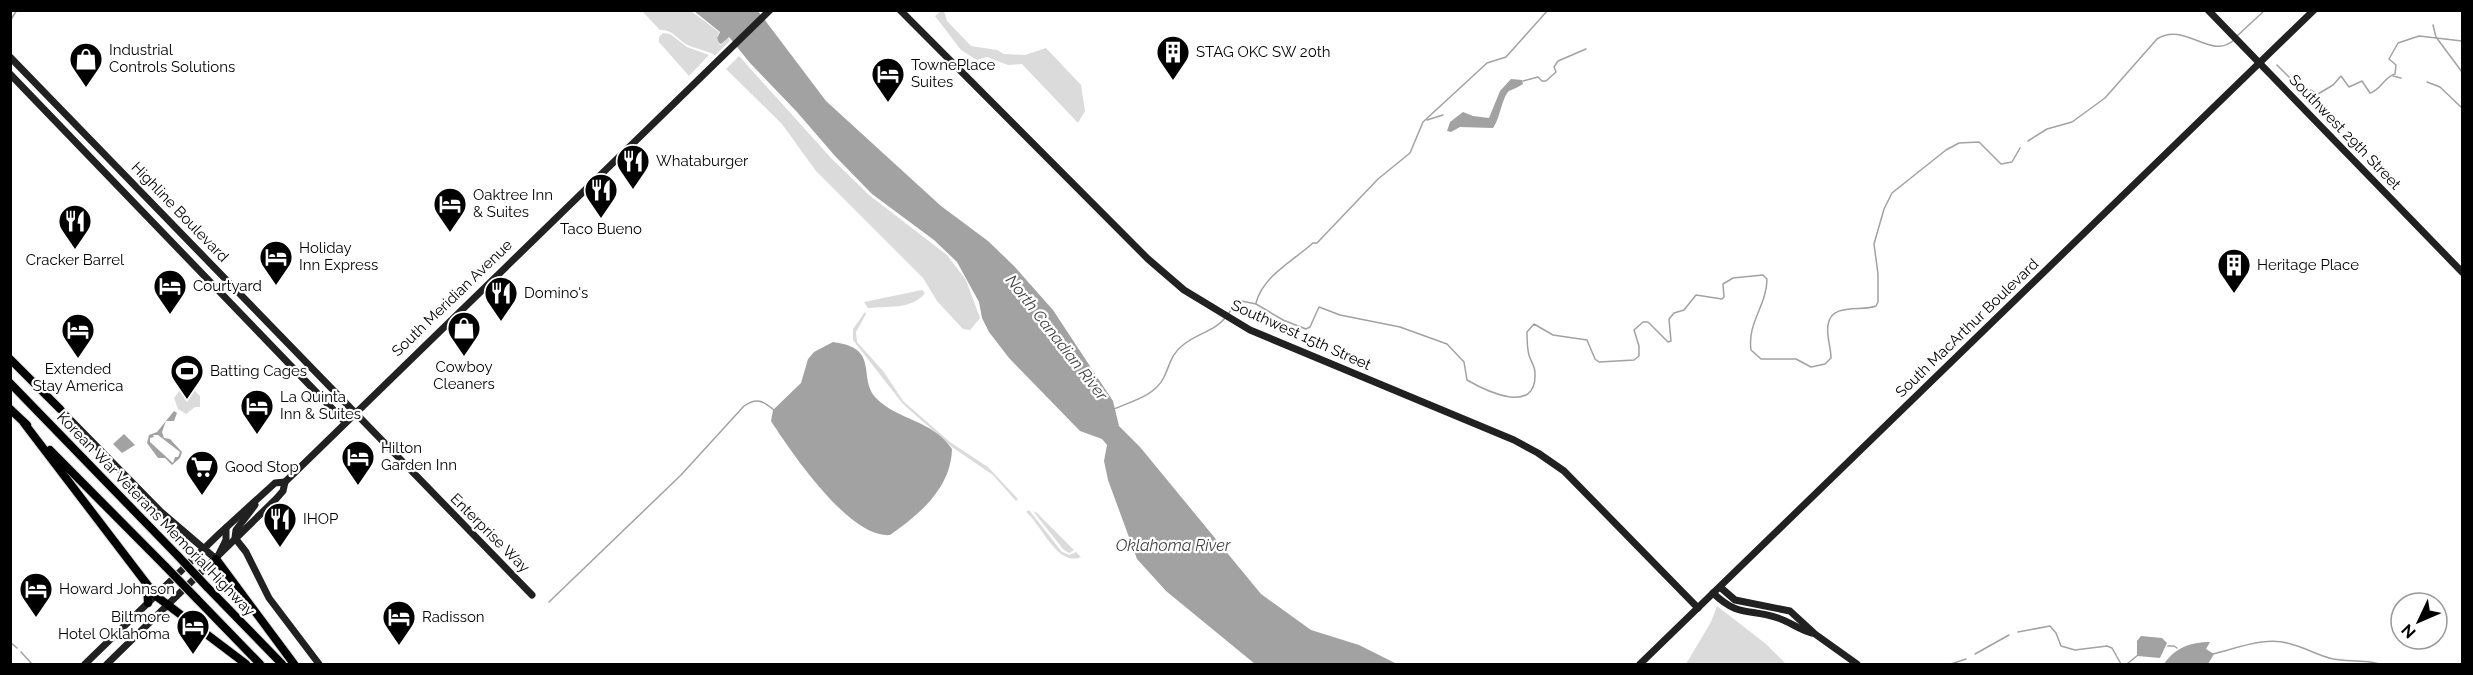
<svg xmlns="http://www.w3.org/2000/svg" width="2473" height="675" font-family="Raleway,sans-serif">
	<rect width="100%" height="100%" fill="#fff"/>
	<g fill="#dbdbdb">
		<path d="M642 11H691L719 32 717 38 719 44 721 45 728 37 730 41 715 55C706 50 695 49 686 44 676 38 673 30 660 30Z"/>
		<path d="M941 11H944L947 21 971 46 997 50 1004 54 1025 55 1046 48 1081 85 1085 111 1078 123 1022 64 1008 65 987 57 977 60 961 50 935 16Z"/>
		<path d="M663 33 670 34 687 47 709 55 689 76 659 42V37Z"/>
		<path d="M739 56 831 158 869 195 947 255 966 280 980 318 970 330 963 329 937 301 923 278 816 171 782 124 726 69Z"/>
		<path d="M922 290 925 293C912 310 887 306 868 308L864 302Z"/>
		<path d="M865 312 866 314 856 332 857 342 884 372 903 401 950 442 988 467 1018 499 1016 501 993 475 952 447 903 404 853 340V329Z"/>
		<path d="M184 385 191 387 200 396V407H195L186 414 178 409 174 398Z"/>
		<path d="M1029 510 1062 552 1070 555 1076 552 1081 557C1057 567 1042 525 1026 512Z"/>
		<path d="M1033 511 1037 513 1074 550 1069 553 1063 549Z"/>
		<path d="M1717 606 1766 644 1786 664H1686L1711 622Z"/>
	</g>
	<g fill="#a2a2a2" fill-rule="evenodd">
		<path d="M694 11H758L826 101 941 206 988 241 1014 266 1053 310 1113 401 1119 426 1140 447 1261 594 1311 630 1359 645 1397 664H1255L1166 591 1137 559 1108 480 1104 461 1107 445 1102 439 1080 431 1009 358 989 332 982 318 979 302 957 262 934 240 872 194 835 156 797 112 750 63 729 37 721 44 719 43 717 38 720 32Z"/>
		<path d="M1511 79 1522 80 1523 84C1519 87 1513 89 1509 91 1502 97 1500 119 1493 128L1460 127 1451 132 1447 131 1450 122 1463 112 1473 116 1489 118 1500 91Z"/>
		<path d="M833 342C881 348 857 377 876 398 897 420 933 420 952 449 951 488 920 514 890 535 850 539 791 452 771 421L773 410 801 383 808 359 814 352Z"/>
		<path d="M174 411 177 413 174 421H166L162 432 164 438 170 439 182 452 180 458 172 465 165 458H158L147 443 149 435 157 432ZM153 435H158L180 452 178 457H175L173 463 150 442V438L154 437Z"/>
		<path d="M124 434 135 445 122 453 113 444Z"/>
		<path d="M2141 636 2162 638 2167 643 2160 658 2137 656V641Z"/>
		<path d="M2210 642 2206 649 2214 654 2208 664H2164C2175 648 2190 642 2210 642Z"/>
	</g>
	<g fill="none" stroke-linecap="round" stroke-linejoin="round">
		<g stroke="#a2a2a2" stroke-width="1.5">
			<path d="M10 21 17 10"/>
			<path d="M2433 25 2436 37 2462 72"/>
			<path d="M2237 36 2265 10"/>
			<path d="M2277 65 2293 81 2318 94 2333 85 2341 76 2349 87 2362 81 2370 93C2381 90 2384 77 2395 74L2396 65 2389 59 2398 43 2419 36 2462 41"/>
			<path d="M2393 76 2401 78"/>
			<path d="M1523 81 1538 77 1542 81H1546L1556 72 1554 67 1558 61 1586 49"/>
			<path d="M2427 82 2440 87 2462 108"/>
			<path d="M1427 120 1443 115"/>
			<path d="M2028 141 2047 129 2072 122 2105 98 2157 39C2185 21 2211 61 2234 40"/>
			<path d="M1256 303C1263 276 1293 261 1313 243H1317L1378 179 1410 153 1423 122 1487 63 1506 57 1548 10"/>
			<path d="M1229 313 1237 300 1256 304 1283 320 1306 329 1310 327 1319 307 1340 315 1400 327 1447 344 1464 362 1467 380C1486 391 1537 416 1535 373 1535 366 1531 362 1529 355 1527 348 1527 340 1527 332L1534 324 1553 335 1587 340 1595 359 1599 362 1634 360 1639 356V346L1634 330 1643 322H1648L1668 342 1671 341 1669 319 1674 313 1684 310 1696 295 1722 299 1724 297 1723 284 1733 278 1763 275 1767 279C1767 305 1747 323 1751 350L1761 359H1796L1811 367 1825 364 1831 358C1831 347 1826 335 1828 325 1831 302 1862 312 1876 306L1878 302V274L1874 244 1884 209 1892 193 1946 150 1959 143 1979 142 2001 164 2012 162 2020 148"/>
			<path d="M1114 409C1132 401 1155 396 1164 377 1170 365 1171 354 1183 345 1196 334 1215 331 1226 317"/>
			<path d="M549 602 681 475 744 406C757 397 763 401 774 410"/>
			<path d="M2018 632 2050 626 2056 633 2061 646 2075 650 2107 646 2112 648 2121 664"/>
			<path d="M10 642 17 648"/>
			<path d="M2168 646H2174L2177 648"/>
			<path d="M21 652 32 664"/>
			<path d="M1975 654 2009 635"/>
			<path d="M2213 654C2238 648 2268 635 2294 645 2308 649 2319 656 2333 659 2348 662 2365 659 2379 664"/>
			<path d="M1951 664 1966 659"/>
			<path d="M2127 664 2138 655"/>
		</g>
		<defs>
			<g id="highway">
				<path d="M10 359 60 409"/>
				<path d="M10 383 178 556"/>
				<path d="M10 409 27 425"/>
				<path d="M24 423 156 596 246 664"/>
				<path d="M50 450 166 567"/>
				<path d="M216 559 294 664"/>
				<path d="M147 587 148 603"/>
				<path d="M207 587 282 664"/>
				<path d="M196 598 260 664"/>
			</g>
		</defs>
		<use href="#highway" stroke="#dbdbdb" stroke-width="10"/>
		<g stroke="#212121" stroke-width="7">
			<path d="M900 10 1148 259 1184 290 1250 330 1514 440 1538 453 1564 471 1698 608"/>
			<path d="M2208 10 2462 272"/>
			<path d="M10 57 532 595"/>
			<path d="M10 74 345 422"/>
			<path d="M60 409 161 512 216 559"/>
			<path d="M255 505 236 530 235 538 246 552 269 598 319 664"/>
			<path d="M219 554 226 540V528"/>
			<path d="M1720 587 1735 600 1790 611 1815 634 1857 664"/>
			<path d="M1713 593C1739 618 1749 608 1778 618 1790 622 1800 630 1812 633"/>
			<path d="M85 664 219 534 275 483 285 482"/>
			<path d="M107 664 276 499 283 491 285 482 770 10"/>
			<path d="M1640 664 2314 10"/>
		</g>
		<use href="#highway" stroke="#000" stroke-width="8"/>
		<defs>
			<g id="highway-bridge">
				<path d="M178 556 207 587"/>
				<path d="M166 567 196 598"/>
			</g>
		</defs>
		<use href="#highway-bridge" stroke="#dbdbdb" stroke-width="10" stroke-linecap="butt"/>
		<use href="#highway-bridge" stroke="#000" stroke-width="8"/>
	</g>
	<defs>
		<symbol id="building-pin" viewBox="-11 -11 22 30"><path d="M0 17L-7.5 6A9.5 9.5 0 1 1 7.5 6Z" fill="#000" stroke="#fff"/><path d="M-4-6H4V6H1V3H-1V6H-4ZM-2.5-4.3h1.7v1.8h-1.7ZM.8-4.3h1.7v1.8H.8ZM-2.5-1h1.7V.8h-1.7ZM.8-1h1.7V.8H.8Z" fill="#fff"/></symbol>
		<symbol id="shop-pin" viewBox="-11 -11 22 30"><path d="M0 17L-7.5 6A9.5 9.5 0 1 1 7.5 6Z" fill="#000" stroke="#fff"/><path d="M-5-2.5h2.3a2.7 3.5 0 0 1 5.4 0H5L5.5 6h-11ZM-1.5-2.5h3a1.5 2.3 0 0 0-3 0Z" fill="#fff"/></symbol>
		<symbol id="hotel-pin" viewBox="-11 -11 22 30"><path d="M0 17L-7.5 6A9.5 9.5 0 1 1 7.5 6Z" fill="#000" stroke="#fff"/><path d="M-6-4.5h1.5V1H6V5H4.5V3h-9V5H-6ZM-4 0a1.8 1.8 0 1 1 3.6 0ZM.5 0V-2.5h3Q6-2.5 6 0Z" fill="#fff"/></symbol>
		<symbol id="restaurant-pin" viewBox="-11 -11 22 30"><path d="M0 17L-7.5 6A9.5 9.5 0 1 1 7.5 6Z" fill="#000" stroke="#fff"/><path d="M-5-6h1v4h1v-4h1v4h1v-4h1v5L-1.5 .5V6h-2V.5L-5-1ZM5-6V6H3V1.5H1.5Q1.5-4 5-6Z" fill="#fff"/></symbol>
		<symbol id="stadium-pin" viewBox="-11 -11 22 30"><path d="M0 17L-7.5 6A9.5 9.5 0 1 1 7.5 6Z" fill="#000" stroke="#fff"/><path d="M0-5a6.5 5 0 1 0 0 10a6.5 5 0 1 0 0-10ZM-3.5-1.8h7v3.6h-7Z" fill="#fff"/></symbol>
		<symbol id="supermarket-pin" viewBox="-11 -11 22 30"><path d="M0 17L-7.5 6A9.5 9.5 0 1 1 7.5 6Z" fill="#000" stroke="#fff"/><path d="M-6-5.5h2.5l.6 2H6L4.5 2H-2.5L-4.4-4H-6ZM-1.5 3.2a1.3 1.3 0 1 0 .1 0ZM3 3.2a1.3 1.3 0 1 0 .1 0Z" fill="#fff"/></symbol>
	</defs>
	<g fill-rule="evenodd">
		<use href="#building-pin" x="1154" y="33" width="38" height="52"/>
		<use href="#shop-pin" x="67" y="40" width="38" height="52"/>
		<use href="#hotel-pin" x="869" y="55" width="38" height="52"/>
		<use href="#restaurant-pin" x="614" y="142" width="38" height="52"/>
		<use href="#restaurant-pin" x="582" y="171" width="38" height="52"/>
		<use href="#hotel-pin" x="431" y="185" width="38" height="52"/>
		<use href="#restaurant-pin" x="56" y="202" width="38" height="52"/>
		<use href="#hotel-pin" x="257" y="238" width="38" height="52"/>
		<use href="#building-pin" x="2215" y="246" width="38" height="52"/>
		<use href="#hotel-pin" x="151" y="267" width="38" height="52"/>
		<use href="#restaurant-pin" x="482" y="274" width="38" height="52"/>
		<use href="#shop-pin" x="445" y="309" width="38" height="52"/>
		<use href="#hotel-pin" x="59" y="311" width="38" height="52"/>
		<use href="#stadium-pin" x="168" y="352" width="38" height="52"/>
		<use href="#hotel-pin" x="238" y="387" width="38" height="52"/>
		<use href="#hotel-pin" x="339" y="438" width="38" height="52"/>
		<use href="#supermarket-pin" x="183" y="448" width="38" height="52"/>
		<use href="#restaurant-pin" x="261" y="500" width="38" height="52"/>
		<use href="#hotel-pin" x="17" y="570" width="38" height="52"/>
		<use href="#hotel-pin" x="380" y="598" width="38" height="52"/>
		<use href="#hotel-pin" x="174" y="607" width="38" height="52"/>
	</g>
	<g text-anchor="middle" stroke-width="4.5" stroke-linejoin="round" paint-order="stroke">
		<g font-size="15" fill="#000" stroke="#fff" text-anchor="start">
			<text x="109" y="55">Industrial<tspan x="109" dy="17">Controls Solutions</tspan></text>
			<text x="1196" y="57">STAG OKC SW 20th</text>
			<text x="911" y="70">TownePlace<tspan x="911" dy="17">Suites</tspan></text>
			<text x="656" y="166">Whataburger</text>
			<text x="473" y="200">Oaktree Inn<tspan x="473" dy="17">&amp; Suites</tspan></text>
			<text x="601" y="234" text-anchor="middle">Taco Bueno</text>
			<text x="299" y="253">Holiday<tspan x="299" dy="17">Inn Express</tspan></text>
			<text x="75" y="265" text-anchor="middle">Cracker Barrel</text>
			<text x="2257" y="270">Heritage Place</text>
			<text x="193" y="291">Courtyard</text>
			<text x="524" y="298">Domino's</text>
			<text x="464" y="372" text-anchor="middle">Cowboy<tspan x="464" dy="17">Cleaners</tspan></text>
			<text x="78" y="374" text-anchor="middle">Extended<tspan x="78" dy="17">Stay America</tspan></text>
			<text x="210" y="376">Batting Cages</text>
			<text x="280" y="402">La Quinta<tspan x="280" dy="17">Inn &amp; Suites</tspan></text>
			<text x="381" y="453">Hilton<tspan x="381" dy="17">Garden Inn</tspan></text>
			<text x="225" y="472">Good Stop</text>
			<text x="303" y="524">IHOP</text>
			<text x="59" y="594">Howard Johnson</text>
			<text x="170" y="622" text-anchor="end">Biltmore<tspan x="170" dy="17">Hotel Oklahoma</tspan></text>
			<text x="422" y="622">Radisson</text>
		</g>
		<g font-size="15" fill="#000" stroke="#fff">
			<text transform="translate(2345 132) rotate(46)" y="5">Southwest 29th Street</text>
			<text transform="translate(180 212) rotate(46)" y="5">Highline Boulevard</text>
			<text transform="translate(452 298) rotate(-44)" y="5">South Meridian Avenue</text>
			<text transform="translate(1967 328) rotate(-44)" y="5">South MacArthur Boulevard</text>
			<text transform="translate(1301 335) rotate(24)" y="5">Southwest 15th Street</text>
			<text transform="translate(156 514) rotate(46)" y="5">Korean War Veterans Memorial Highway</text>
			<text transform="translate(490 533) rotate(45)" y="5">Enterprise Way</text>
		</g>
		<g font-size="16" font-style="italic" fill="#434343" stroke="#fff">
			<text transform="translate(1057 337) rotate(52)" y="6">North Canadian River</text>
			<text x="1173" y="551">Oklahoma River</text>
		</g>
	</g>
	<rect width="2473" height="675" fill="none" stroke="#000000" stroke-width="24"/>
	<g transform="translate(2419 621) rotate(226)"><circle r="28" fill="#ffffff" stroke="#999999" stroke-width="1.5"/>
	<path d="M0-4.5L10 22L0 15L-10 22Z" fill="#000000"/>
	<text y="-9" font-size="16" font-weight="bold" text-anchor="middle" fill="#000000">N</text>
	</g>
</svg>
